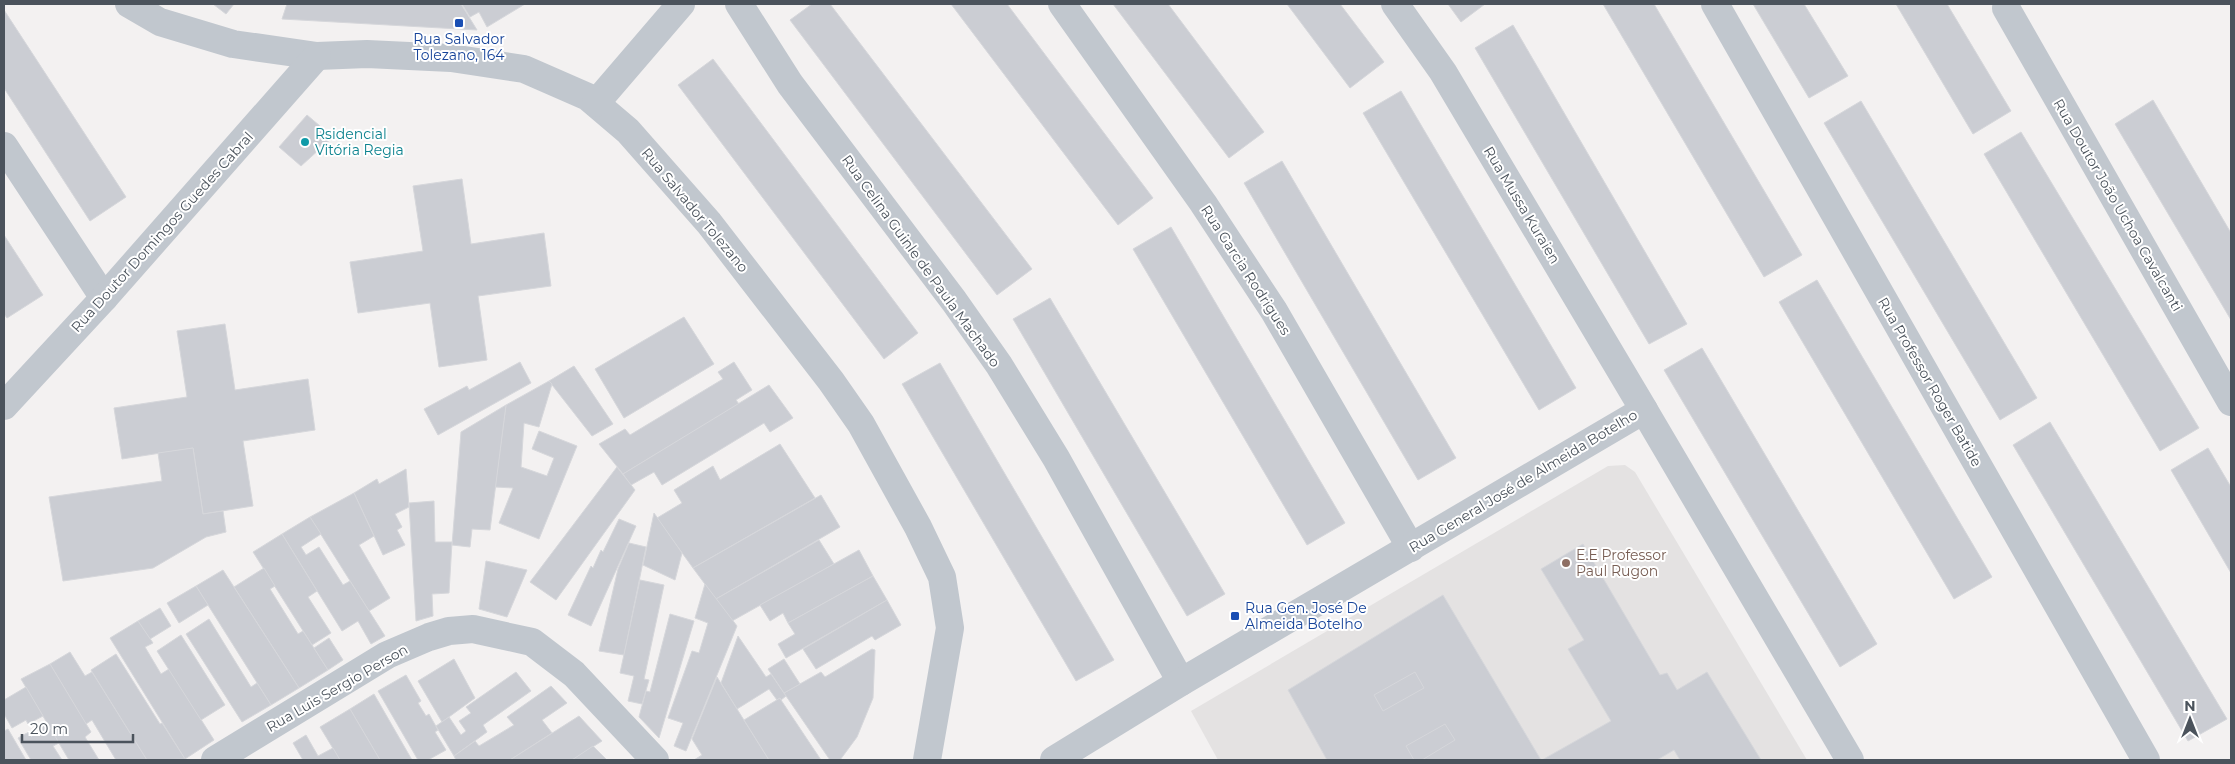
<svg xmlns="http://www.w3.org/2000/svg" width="2235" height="764" font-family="Montserrat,sans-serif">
	<rect width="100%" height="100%" fill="#f3f1f1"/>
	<path fill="#e4e2e2" d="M1625 465 1635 472 1807 760H1218L1191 711 1608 466Z"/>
	<g fill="#cbcdd3" stroke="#d6d7db">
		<path d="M213 4H234L226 14Z"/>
		<path d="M287 4H461L477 30 282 19Z"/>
		<path d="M462 4H525L487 27 479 12 470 17Z"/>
		<path d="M812 4H830L1032 269 997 295 790 20Z"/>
		<path d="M951 4H1007L1153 198 1118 225Z"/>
		<path d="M1113 4H1168L1264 132 1229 158Z"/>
		<path d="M1287 4H1340L1384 62 1350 88Z"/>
		<path d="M1448 4H1485L1461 22Z"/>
		<path d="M1603 4H1654L1802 255 1764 277Z"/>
		<path d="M1753 4H1804L1848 76 1809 98Z"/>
		<path d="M1896 4H1947L2011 111 1973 134Z"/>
		<path d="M4 10 126 197 90 221 4 88Z"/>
		<path d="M1513 25 1687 324 1649 344 1475 48Z"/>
		<path d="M713 59 918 333 884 359 678 85Z"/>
		<path d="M1401 91 1576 388 1539 410 1363 113Z"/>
		<path d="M2153 100 2231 233V320L2115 124Z"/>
		<path d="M1861 101 2037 398 2000 420 1824 123Z"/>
		<path d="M307 115 333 137 301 166 279 147Z"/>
		<path d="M2021 132 2199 428 2160 451 1984 154Z"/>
		<path d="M1282 161 1456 458 1418 480 1244 183Z"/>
		<path d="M462 179 471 244 544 233 551 286 478 296 487 360 439 367 430 303 358 313 350 262 423 251 413 186Z"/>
		<path d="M1171 227 1345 523 1307 545 1133 249Z"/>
		<path d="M4 235 43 295 7 318 4 314Z"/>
		<path d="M1817 280 1992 577 1954 599 1779 302Z"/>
		<path d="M1050 298 1225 594 1187 616 1013 319Z"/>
		<path d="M684 317 714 364 624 418 595 369Z"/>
		<path d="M225 324 235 390 308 379 315 430 243 441 253 506 203 514 193 448 122 459 114 408 187 397 177 331Z"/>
		<path d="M1702 348 1877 644 1840 667 1664 370Z"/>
		<path d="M520 362 531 383 438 435 424 409 467 386 469 390Z"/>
		<path d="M734 362 752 390 736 400 739 404 623 474 599 444 625 429 630 435 723 379 718 372Z"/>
		<path d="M940 363 1114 660 1076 681 902 384Z"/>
		<path d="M574 366 613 424 592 436 549 381Z"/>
		<path d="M549 381 552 384 539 427 524 423 521 467 547 476 554 458 532 449 539 431 577 446 539 539 499 523 513 488 495 487 506 405Z"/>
		<path d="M769 385 793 418 770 432 764 423 662 485 654 472 631 485 623 474Z"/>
		<path d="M506 405 490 530 472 529 470 547 452 545 461 432Z"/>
		<path d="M2050 422 2227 719 2188 741 2013 445Z"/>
		<path d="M780 444 815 498 693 568 657 518 682 503 674 490 713 466 720 480Z"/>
		<path d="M193 448 203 514 223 511 226 532 206 537 153 568 63 581 49 497 162 481 158 453Z"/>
		<path d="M2208 448 2231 487V573L2171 470Z"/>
		<path d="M617 467 635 490 556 600 530 582Z"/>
		<path d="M406 469 409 507 395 514 402 527 397 530 405 545 383 555 354 493 377 479 379 484Z"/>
		<path d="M354 493 374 536 359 545 390 598 369 611 310 517Z"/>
		<path d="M821 495 840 527 716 599 693 568Z"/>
		<path d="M434 501 435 542H452L449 593 432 594 433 616 416 621 409 503Z"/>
		<path d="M654 513 682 553 675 580 643 565Z"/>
		<path d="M310 517 321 534 301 547 306 555 319 547 343 585 350 581 385 636 371 644 358 621 342 631 282 534Z"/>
		<path d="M619 519 636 526 591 626 568 615 591 566 593 568 601 550 603 552Z"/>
		<path d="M282 534 317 591 308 597 331 633 312 645 253 552Z"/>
		<path d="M819 540 834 564 732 621 716 599Z"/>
		<path d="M629 543 646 547 624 655 599 651 618 569Z"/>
		<path d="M1583 544 1660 675 1667 673 1677 690 1707 672 1761 760H1680L1674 750 1657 760H1542L1611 721 1568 649 1584 640 1541 569Z"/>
		<path d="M859 550 873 576 788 623 783 613 770 621 760 605Z"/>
		<path d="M486 561 527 570 507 617 479 609Z"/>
		<path d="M264 568 275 586 270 589 298 634 303 631 328 670 299 688 234 587Z"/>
		<path d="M223 570 299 688 271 705 196 586Z"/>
		<path d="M873 576 887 600 786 658 778 644 795 634 788 623Z"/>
		<path d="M640 580 664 585 644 679 649 680 642 704 628 701 634 676 620 673Z"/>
		<path d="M705 584 737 626 686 751 674 746 683 723 668 718 692 651 699 653 708 623 695 618Z"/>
		<path d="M196 586 208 605 179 623 167 603Z"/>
		<path d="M1443 595 1541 760H1327L1288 690Z"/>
		<path d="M887 600 901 625 875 640 872 636 816 669 803 649Z"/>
		<path d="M160 608 171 626 150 639 138 621Z"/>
		<path d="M670 614 694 621 659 738 639 717 646 691 650 692Z"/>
		<path d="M209 619 251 687 257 683 271 705 242 722 186 634Z"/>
		<path d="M138 621 153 643 145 647 161 674 169 669 214 740 185 759 110 638Z"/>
		<path d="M181 635 225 705 201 720 157 651Z"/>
		<path d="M738 636 766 677 771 674 786 696 781 700 780 698 777 700 769 689 737 709 721 683Z"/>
		<path d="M329 638 343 660 328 670 314 648Z"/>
		<path d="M872 649 875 650 873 698 857 737 840 760H830L784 693 821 672 825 677Z"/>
		<path d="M70 652 85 676 92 672 147 760H116L92 720 86 724 50 664Z"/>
		<path d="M116 654 160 724 162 723 185 759 147 760 91 670Z"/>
		<path d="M454 659 475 698 442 722 418 681Z"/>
		<path d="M784 659 800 684 784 693 768 669Z"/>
		<path d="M50 664 91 732 85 737 99 760H69L21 679Z"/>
		<path d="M516 672 531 691 483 725 487 732 454 756 436 726 449 717 461 735 466 731 459 721 471 713 466 707Z"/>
		<path d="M1415 672 1424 688 1383 711 1374 695Z"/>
		<path d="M406 675 421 701 418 703 426 716 429 714 438 730 435 732 446 750 428 760H418L378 691Z"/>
		<path d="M717 677 737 709 769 760H694L702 755 692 739Z"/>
		<path d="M551 686 567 703 542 720 552 733 510 760H456L454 756 475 741 479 746 514 725 507 717Z"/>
		<path d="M26 687 43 716 28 724 26 720 12 728 4 714V700Z"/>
		<path d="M374 694 412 760H380L350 709Z"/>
		<path d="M780 698 781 700 821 760H769L744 720Z"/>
		<path d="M350 709 380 760H340L320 727Z"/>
		<path d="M579 716 602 741 572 760H510Z"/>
		<path d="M47 722 59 743 53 746 62 760H31L18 738Z"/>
		<path d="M1445 724 1455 740 1422 760H1414L1406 746Z"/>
		<path d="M8 729 26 760H4V731Z"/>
		<path d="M306 735 318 756 333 748 340 760H303L293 743Z"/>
		<path d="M593 746 607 760H572Z"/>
	</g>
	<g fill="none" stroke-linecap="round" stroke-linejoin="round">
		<g stroke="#c1c7ce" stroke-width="28">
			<path d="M129 4 160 22 233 44 317 56 367 54 451 58 524 69 588 97 628 131 709 223 831 381 861 424 918 527 942 577 950 628 927 760"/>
			<path d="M739 4 790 84 954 301 999 365 1056 458 1181 682"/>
			<path d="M1062 4 1203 203 1274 311 1411 548"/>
			<path d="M1395 4 1443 72 1644 410"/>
			<path d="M1715 4 2146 760"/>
			<path d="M2006 8 2231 402"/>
			<path d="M596 103 681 4"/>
			<path d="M4 146 104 298"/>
			<path d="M4 406 104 298 317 56"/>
			<path d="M215 760 387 655 429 637 449 631 473 629 532 642 574 674 655 760"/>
			<path d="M1054 760 1181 682 1644 410 1850 760"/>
		</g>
	</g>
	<g fill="#1a4fb4" stroke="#fff" stroke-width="2">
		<rect x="454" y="18" width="10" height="10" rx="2.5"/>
		<rect x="1230" y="611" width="10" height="10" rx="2.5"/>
	</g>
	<circle fill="#0f9aa8" stroke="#fff" stroke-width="2" cx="305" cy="142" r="5"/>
	<circle fill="#8d6e63" stroke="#fff" stroke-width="2" cx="1566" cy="563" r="5"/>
	<g text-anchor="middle" stroke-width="4" stroke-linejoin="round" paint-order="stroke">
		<g font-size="14" fill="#164399" stroke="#fff">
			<text x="459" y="44">Rua Salvador<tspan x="459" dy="16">Tolezano, 164</tspan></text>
			<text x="1245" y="613" text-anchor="start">Rua Gen. José De<tspan x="1245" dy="16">Almeida Botelho</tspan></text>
		</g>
		<g font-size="14" fill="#0d838f" stroke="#fff" text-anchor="start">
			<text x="315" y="139">Rsidencial<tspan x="315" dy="16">Vitória Regia</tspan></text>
		</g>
		<g font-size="14" fill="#4b535c" stroke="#fff">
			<text transform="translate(1522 205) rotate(59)" y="5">Rua Mussa Kuraien</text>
			<text transform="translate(2118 205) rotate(60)" y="5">Rua Doutor João Uchoa Cavalcanti</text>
			<text transform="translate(695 210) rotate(50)" y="5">Rua Salvador Tolezano</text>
			<text transform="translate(162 232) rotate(-48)" y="5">Rua Doutor Domingos Guedes Cabral</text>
			<text transform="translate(921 261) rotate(54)" y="5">Rua Celina Guinle de Paula Machado</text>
			<text transform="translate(1246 270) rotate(57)" y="5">Rua Garcia Rodrigues</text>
			<text transform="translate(1930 382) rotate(60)" y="5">Rua Professor Roger Batide</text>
			<text transform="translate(1523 481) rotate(-31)" y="5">Rua General José de Almeida Botelho</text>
			<text transform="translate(337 688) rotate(-30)" y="5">Rua Luis Sergio Person</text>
		</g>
		<g font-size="14" fill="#785e54" stroke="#fff" text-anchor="start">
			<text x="1576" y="560">E.E Professor<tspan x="1576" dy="16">Paul Rugon</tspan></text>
		</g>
	</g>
	<rect width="2235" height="764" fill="none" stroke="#4b535c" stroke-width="10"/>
	<g transform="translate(2190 719)" stroke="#ffffff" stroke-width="4" paint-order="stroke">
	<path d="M0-4L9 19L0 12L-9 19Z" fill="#4b535c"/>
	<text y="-8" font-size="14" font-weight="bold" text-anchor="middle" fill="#4b535c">N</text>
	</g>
	<path d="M22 734v8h111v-8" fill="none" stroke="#4b535c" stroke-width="2.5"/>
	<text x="30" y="734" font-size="15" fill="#4b535c" stroke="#ffffff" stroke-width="4" paint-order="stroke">20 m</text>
</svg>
